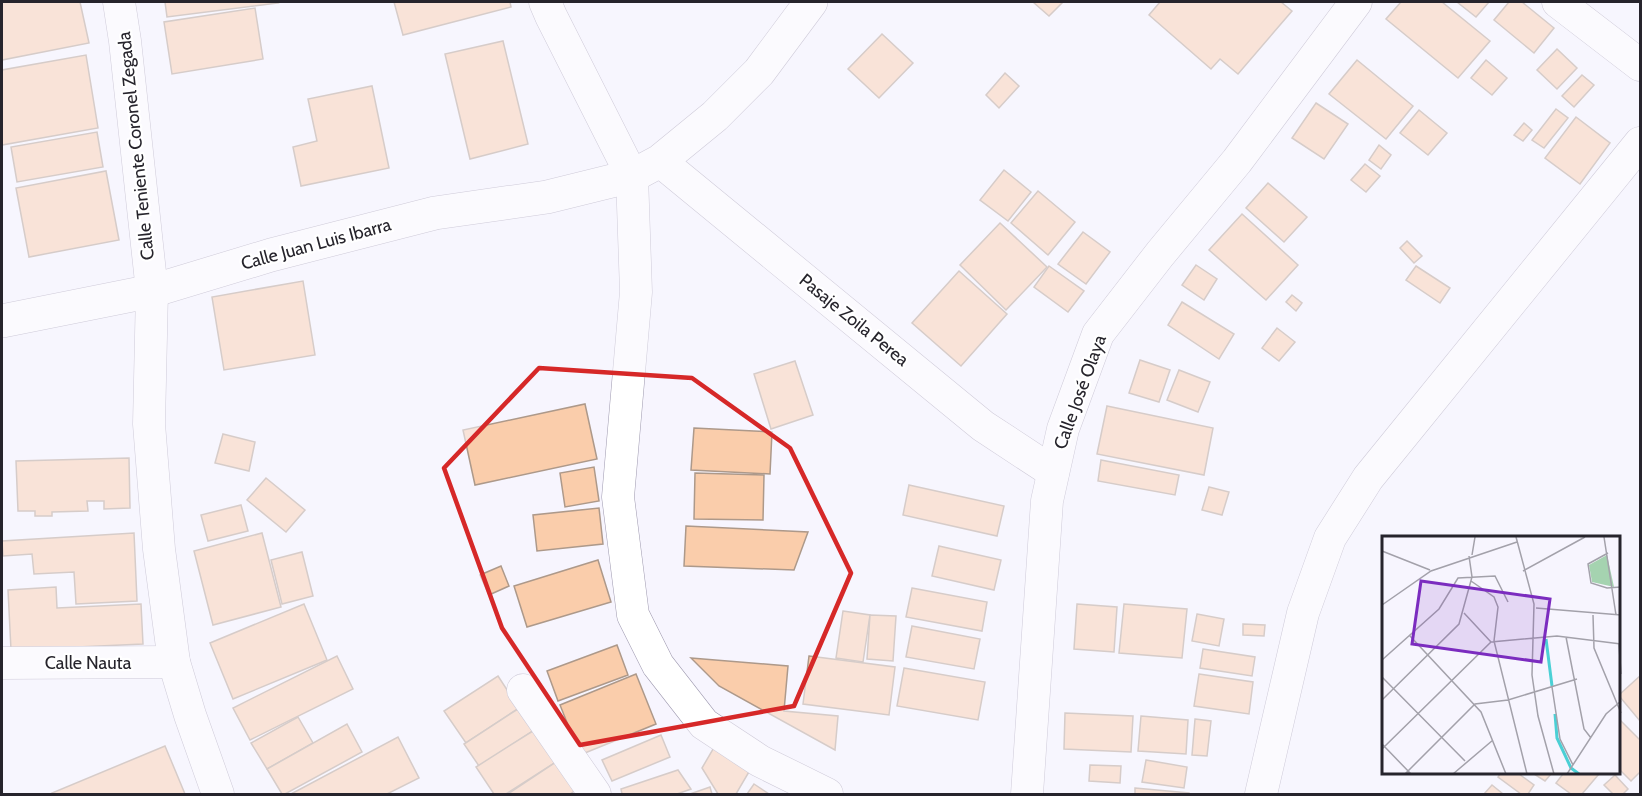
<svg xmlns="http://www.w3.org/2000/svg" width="1642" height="796" font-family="Cabin,sans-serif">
	<rect width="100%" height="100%" fill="#f7f5fe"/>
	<g fill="#facdab" stroke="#ad998a" stroke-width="1.5">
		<path d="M2 2H80L89 43 2 60Z"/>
		<path d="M165 2H277L278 3 167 17Z"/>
		<path d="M394 2H510L511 7 403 35Z"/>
		<path d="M1033 2H1063L1049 16Z"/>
		<path d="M1160 2H1281L1292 11 1238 74 1220 59 1211 69 1149 15Z"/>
		<path d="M1401 2H1442L1490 41 1458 78 1386 19Z"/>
		<path d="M1457 2H1489L1476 17Z"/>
		<path d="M1509 2H1522L1554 28 1534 53 1494 20Z"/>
		<path d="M255 8 263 59 172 74 164 22Z"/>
		<path d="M882 34 913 63 879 98 848 69Z"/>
		<path d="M503 41 528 144 470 159 445 54Z"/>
		<path d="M1557 49 1577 68 1557 89 1537 70Z"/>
		<path d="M86 55 98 128 2 145V70Z"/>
		<path d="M1357 60 1413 106 1386 139 1329 94Z"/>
		<path d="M1486 60 1507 78 1492 95 1471 78Z"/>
		<path d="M1005 73 1019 86 999 108 986 95Z"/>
		<path d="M1582 75 1594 85 1574 107 1562 96Z"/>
		<path d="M372 86 389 168 301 186 293 147 317 141 308 99Z"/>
		<path d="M1316 103 1348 124 1324 159 1292 138Z"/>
		<path d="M1556 109 1568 118 1544 148 1532 140Z"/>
		<path d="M1419 110 1447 133 1428 155 1400 133Z"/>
		<path d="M1576 117 1610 143 1580 184 1545 158Z"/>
		<path d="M1524 123 1532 130 1523 141 1514 135Z"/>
		<path d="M97 132 103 167 17 182 11 147Z"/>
		<path d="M1379 145 1391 155 1381 169 1369 160Z"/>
		<path d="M1365 164 1380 176 1366 192 1351 180Z"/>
		<path d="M1004 170 1031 192 1008 221 980 200Z"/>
		<path d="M106 171 119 240 29 257 16 188Z"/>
		<path d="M1268 183 1307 217 1284 242 1246 208Z"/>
		<path d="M1038 191 1075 222 1048 255 1011 223Z"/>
		<path d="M1242 214 1298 265 1266 300 1209 250Z"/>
		<path d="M1000 223 1047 267 1006 310 960 265Z"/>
		<path d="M1083 232 1110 252 1086 284 1058 264Z"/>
		<path d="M1407 241 1422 256 1414 263 1400 248Z"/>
		<path d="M1196 265 1217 279 1204 300 1182 285Z"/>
		<path d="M1049 266 1084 291 1068 312 1034 287Z"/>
		<path d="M1416 266 1450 288 1440 303 1406 280Z"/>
		<path d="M959 271 1007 314 961 366 912 323Z"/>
		<path d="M303 281 315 355 224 370 212 297Z"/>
		<path d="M1292 295 1302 303 1296 311 1286 302Z"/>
		<path d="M1182 302 1234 334 1219 359 1168 325Z"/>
		<path d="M1277 328 1295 342 1279 361 1262 348Z"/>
		<path d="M1140 360 1170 370 1159 402 1129 393Z"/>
		<path d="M795 361 813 415 771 429 754 374Z"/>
		<path d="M1179 370 1210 382 1198 412 1167 400Z"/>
		<path d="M585 404 597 459 475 485 463 430Z"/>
		<path d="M1107 406 1213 428 1204 475 1097 454Z"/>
		<path d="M694 428 772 432 770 474 691 470Z"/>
		<path d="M223 434 255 442 249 471 215 463Z"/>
		<path d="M129 458 130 508 104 509V501H87L88 511 52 512V516H35V511H18L16 461Z"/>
		<path d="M1101 460 1179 475 1175 495 1098 481Z"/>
		<path d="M594 467 599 501 565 507 560 473Z"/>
		<path d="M695 473 764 475 763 520 694 519Z"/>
		<path d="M266 478 305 510 286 532 247 500Z"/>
		<path d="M909 485 1004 506 997 536 903 515Z"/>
		<path d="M1209 487 1229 492 1222 515 1202 510Z"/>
		<path d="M241 505 248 531 208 541 201 515Z"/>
		<path d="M599 508 603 544 537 551 533 515Z"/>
		<path d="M686 526 808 532 794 570 684 566Z"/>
		<path d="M134 533 137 601 76 604 74 572 34 574 32 554 3 556 2 541Z"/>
		<path d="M262 533 281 607 213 625 194 551Z"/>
		<path d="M939 546 1001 560 994 590 932 576Z"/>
		<path d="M302 552 313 596 282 604 271 560Z"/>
		<path d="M598 560 611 602 527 627 514 586Z"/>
		<path d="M501 566 509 586 489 595 480 575Z"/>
		<path d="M56 587 57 608 141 604 143 644 11 650 8 590Z"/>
		<path d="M912 588 987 602 982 631 906 617Z"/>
		<path d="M304 604 327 660 233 699 210 643Z"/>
		<path d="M1077 604 1117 607 1114 652 1074 649Z"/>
		<path d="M1124 604 1187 609 1182 658 1119 653Z"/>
		<path d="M843 611 870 615 863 662 836 658Z"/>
		<path d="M1197 614 1224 619 1219 646 1192 641Z"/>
		<path d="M870 615 896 616 893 661 867 659Z"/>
		<path d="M1243 624 1265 625 1264 636 1243 635Z"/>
		<path d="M912 626 980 639 974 669 906 657Z"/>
		<path d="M617 645 628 675 558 701 547 671Z"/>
		<path d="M1203 649 1255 657 1252 676 1200 668Z"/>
		<path d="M337 656 353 689 250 740 233 708Z"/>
		<path d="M809 656 895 667 889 715 803 704Z"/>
		<path d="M691 658 788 666 784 711 838 716 835 750 719 686Z"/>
		<path d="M904 668 985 682 978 720 897 706Z"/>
		<path d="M636 674 656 724 580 755 560 705Z"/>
		<path d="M1199 674 1253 682 1249 714 1194 706Z"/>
		<path d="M498 676 519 708 466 743 444 711Z"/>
		<path d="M1640 676V721L1620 697V694Z"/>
		<path d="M521 707 536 729 479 766 464 744Z"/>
		<path d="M1065 713 1133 716 1131 752 1064 749Z"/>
		<path d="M1141 716 1188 720 1186 754 1138 751Z"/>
		<path d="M298 717 313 743 267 769 251 743Z"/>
		<path d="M1195 719 1211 721 1207 756 1192 755Z"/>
		<path d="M1620 720 1640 740V772L1631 781 1620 770Z"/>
		<path d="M347 724 362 752 285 794H282L267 769Z"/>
		<path d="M536 729 559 760 506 794H494L476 767Z"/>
		<path d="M661 735 670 757 612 781 602 760Z"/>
		<path d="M398 737 419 778 387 794H291Z"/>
		<path d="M716 744 753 765 736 794H718L702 768Z"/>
		<path d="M165 746 185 794H53L52 793Z"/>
		<path d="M559 760 579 788 570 794H508Z"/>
		<path d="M1146 760 1187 767 1184 788 1142 782Z"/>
		<path d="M1090 765 1121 766 1120 783 1089 781Z"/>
		<path d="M678 770 691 789 677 794H622L621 789Z"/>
		<path d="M1500 774H1519L1534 785 1528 794H1521L1498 777Z"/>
		<path d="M1534 774H1551L1545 781Z"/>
		<path d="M1563 774H1599L1582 794H1571L1556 783Z"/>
		<path d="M1615 775 1628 789 1623 794H1613L1604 785Z"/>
		<path d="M754 784 769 794H747Z"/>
		<path d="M1492 785 1503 794H1484Z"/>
		<path d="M710 787 712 794H690Z"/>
		<path d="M1135 788 1189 793V794H1135Z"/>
	</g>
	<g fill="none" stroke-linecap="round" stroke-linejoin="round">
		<defs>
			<g id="minor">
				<path d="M119 2 125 41 152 291 149 424 159 549 174 662 190 715 218 794"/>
				<path d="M545 2 551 16 632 176 636 292 618 497 633 615 658 665 704 724 760 761 827 794"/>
				<path d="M1558 2 1640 65"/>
				<path d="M660 161 983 426 1053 472"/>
				<path d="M2 663 174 662"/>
				<path d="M523 690 595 794"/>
				<path d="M1027 794 1047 501 1063 429 1098 334 1160 254 1237 161 1356 2"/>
				<path d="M1261 794 1303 613 1330 538 1368 478 1640 143"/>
			</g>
			<path id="tertiary" d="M2 321 152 291 271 255 435 213 547 197 632 176 660 161 715 116 759 72 811 2"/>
		</defs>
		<use href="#minor" stroke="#9d98ae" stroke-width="33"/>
		<use href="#tertiary" stroke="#9d98ae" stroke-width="34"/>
		<use href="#minor" stroke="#fff" stroke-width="32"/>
		<use href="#tertiary" stroke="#fff" stroke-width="33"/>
	</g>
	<path d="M0 0H1642V796H0ZM539 368 692 378 790 448 851 573 794 706 580 745 502 628 444 468Z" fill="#f7f5fe" fill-opacity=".55" fill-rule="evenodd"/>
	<path fill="none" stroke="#d62828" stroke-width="4.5" stroke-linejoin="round" d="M539 368 692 378 790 448 851 573 794 706 580 745 502 628 444 468Z"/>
	<g text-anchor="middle" stroke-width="4.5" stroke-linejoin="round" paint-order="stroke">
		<g font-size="18" fill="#26242c" stroke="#fff">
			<text transform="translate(136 146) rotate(-96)" y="6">Calle Teniente Coronel Zegada</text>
			<text transform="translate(316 244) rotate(-15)" y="6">Calle Juan Luis Ibarra</text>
			<text transform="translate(854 320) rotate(39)" y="6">Pasaje Zoila Perea</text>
			<text transform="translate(1080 392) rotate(-70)" y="6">Calle José Olaya</text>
			<text x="88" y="669">Calle Nauta</text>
		</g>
	</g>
	<g transform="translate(1382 536)">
		<rect width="238" height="238" fill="#f7f5fe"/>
		<path d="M225 19 232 51 210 46 207 29Z" fill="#a5d3b0"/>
		<path fill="none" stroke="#4bd0d5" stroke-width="3" d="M164 103 170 150M173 178 175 202 189 232 197 238"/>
		<path fill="none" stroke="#a3a1aa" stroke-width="1.5" d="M134 1 152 68 150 139 156 180 172 238M222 1 234 79M0 15 48 34M226 17 206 28 209 47 225 52 239 51M90 19 93 1M141 35 203 1M89 45 112 61 116 71 112 105 145 238M0 69 49 35 135 6M154 72 239 79M82 77 109 106M211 79 212 112 239 177M28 100 99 176 124 238M184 101 202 193 209 202M237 108 239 138M0 124 57 73 76 42 113 40 126 66M0 141 83 225M170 151 178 203 191 229M0 164 77 88 90 41 87 20M0 208 29 238M0 213 109 106 175 100 239 108M23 238 93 168 126 164 195 143M71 238 111 204M185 238 224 178 239 165"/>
		<path fill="#7b2cbf" fill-opacity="0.15" stroke="#7b2cbf" stroke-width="3" d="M39 45 168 63 159 126 30 108Z"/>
		<rect width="238" height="238" fill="none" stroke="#26242c" stroke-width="3"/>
	</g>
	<rect width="1642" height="796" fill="none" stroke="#26242c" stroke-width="6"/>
</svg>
